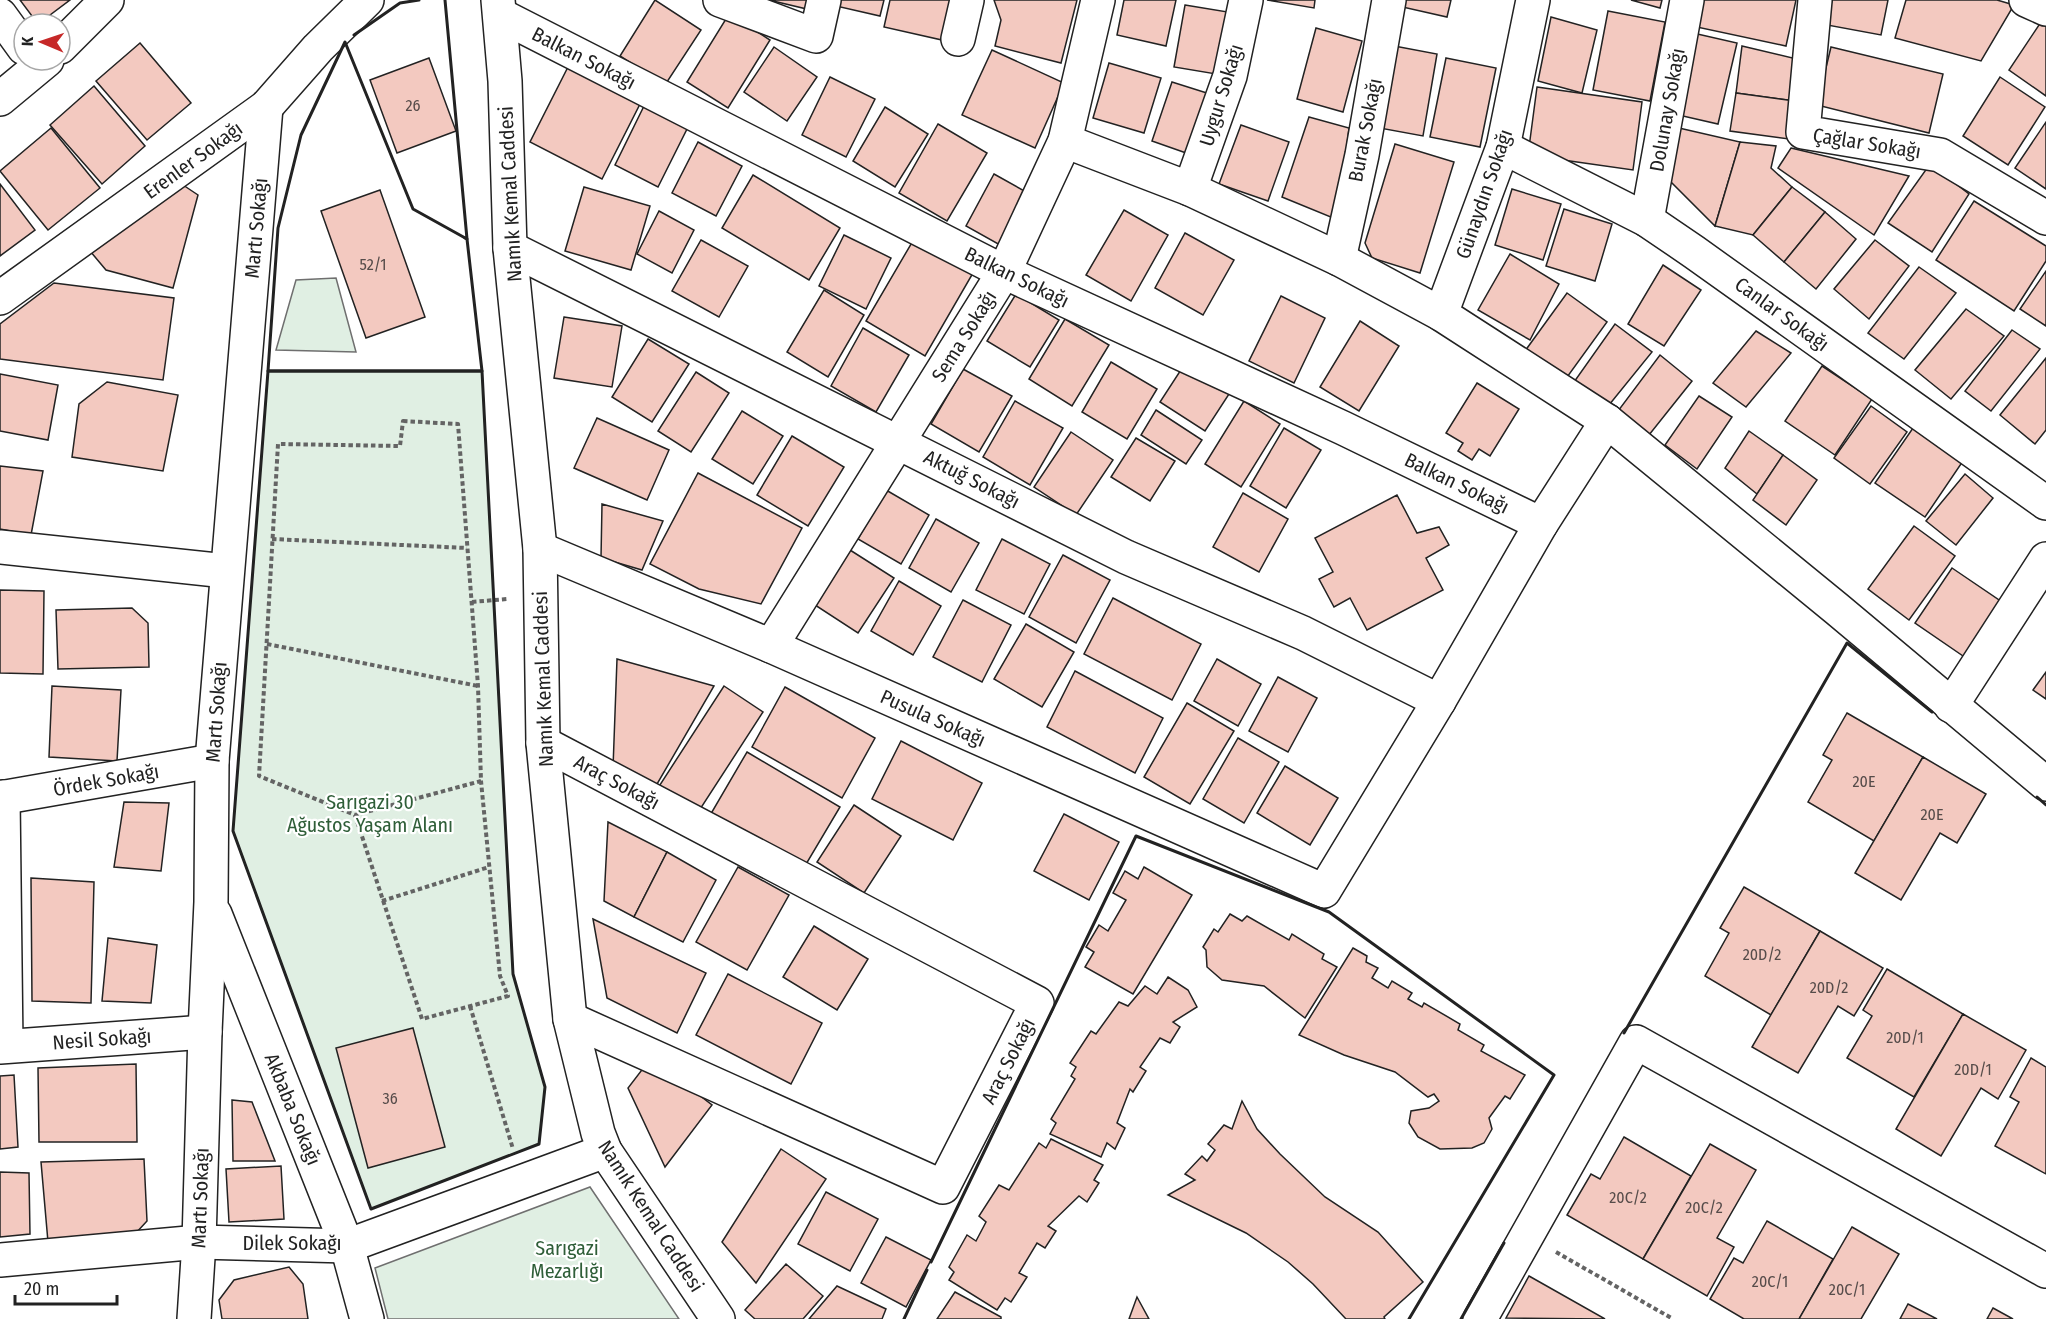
<svg xmlns="http://www.w3.org/2000/svg" width="2046" height="1319" font-family="'Fira Sans Condensed',sans-serif">
	<rect width="100%" height="100%" fill="#fff"/>
	<g fill="#e0efe3" stroke="#6f6f6f" stroke-width="1.5">
		<path d="M336 278 356 352 276 350 296 280Z"/>
		<path d="M268 371H482L513 974 545 1087 539 1144 371 1209 233 831Z"/>
		<path d="M590 1187 679 1319H388L375 1268Z"/>
	</g>
	<g fill="#f3c9c0" stroke="#222" stroke-width="1.5">
		<path d="M20 0H70L38 24Z"/>
		<path d="M655 0 701 30 665 85 620 56Z"/>
		<path d="M769 0H814L811 10Z"/>
		<path d="M837 0H884L880 16 836 6Z"/>
		<path d="M890 0H952L942 40 884 27Z"/>
		<path d="M994 0H1077L1061 63 995 46 1001 20Z"/>
		<path d="M1124 0H1176L1166 46 1117 35Z"/>
		<path d="M1267 0H1315L1314 8Z"/>
		<path d="M1399 0H1451L1447 17 1398 6Z"/>
		<path d="M1631 0H1662L1660 8Z"/>
		<path d="M1698 0H1796L1786 46 1692 26Z"/>
		<path d="M1832 0H1888L1881 35 1827 25Z"/>
		<path d="M1906 0H1997L2014 5 1981 61 1895 38Z"/>
		<path d="M1185 5 1234 13 1222 75 1174 67Z"/>
		<path d="M1608 11 1665 22 1650 101 1593 90Z"/>
		<path d="M729 14 770 40 728 108 687 82Z"/>
		<path d="M1551 17 1597 30 1582 93 1538 81Z"/>
		<path d="M2041 22 2046 25V96L2009 70Z"/>
		<path d="M1316 28 1362 41 1343 112 1297 99Z"/>
		<path d="M1693 33 1737 43 1718 124 1674 114Z"/>
		<path d="M140 43 191 103 147 140 96 81Z"/>
		<path d="M1389 45 1437 54 1423 136 1374 127Z"/>
		<path d="M1742 46 1801 60 1795 101 1736 93Z"/>
		<path d="M774 47 817 77 787 121 744 92Z"/>
		<path d="M1831 47 1943 74 1929 133 1817 105Z"/>
		<path d="M992 50 1064 83 1035 148 962 115Z"/>
		<path d="M429 58 456 131 397 153 370 80Z"/>
		<path d="M1446 58 1496 68 1480 147 1430 137Z"/>
		<path d="M1109 63 1161 78 1144 133 1093 118Z"/>
		<path d="M569 65 641 102 602 179 530 142Z"/>
		<path d="M830 77 875 99 846 157 802 135Z"/>
		<path d="M2000 77 2045 107 2008 165 1963 136Z"/>
		<path d="M1172 82 1210 94 1189 154 1152 141Z"/>
		<path d="M94 86 145 146 102 184 50 125Z"/>
		<path d="M1537 87 1642 102 1633 170 1528 155Z"/>
		<path d="M1736 93 1795 101 1789 139 1730 131Z"/>
		<path d="M645 104 688 127 658 187 615 165Z"/>
		<path d="M885 107 928 134 895 187 853 161Z"/>
		<path d="M1309 117 1349 128 1338 220 1282 197Z"/>
		<path d="M2046 122V189L2015 168Z"/>
		<path d="M938 124 987 153 947 221 899 193Z"/>
		<path d="M1241 125 1289 142 1268 201 1219 184Z"/>
		<path d="M51 128 100 188 48 230 0 171Z"/>
		<path d="M1679 128 1740 142 1715 226 1664 175Z"/>
		<path d="M698 142 742 166 716 216 672 193Z"/>
		<path d="M1740 142 1776 146 1771 168 1792 187 1753 235 1715 226Z"/>
		<path d="M1395 144 1454 162 1420 273 1372 258 1365 243Z"/>
		<path d="M1791 148 1909 176 1874 235 1778 168Z"/>
		<path d="M1930 164 1969 194 1932 252 1888 223Z"/>
		<path d="M994 174 1028 193 1000 245 966 226Z"/>
		<path d="M753 175 840 228 809 280 722 228Z"/>
		<path d="M174 179 198 195 173 288 106 270 90 251Z"/>
		<path d="M0 184 35 230 0 256Z"/>
		<path d="M584 187 650 206 631 270 565 251Z"/>
		<path d="M1792 187 1825 212 1784 262 1753 235Z"/>
		<path d="M1512 189 1561 204 1543 260 1495 245Z"/>
		<path d="M380 190 425 317 366 338 321 211Z"/>
		<path d="M1974 201 2046 246V261L2014 311 1936 260Z"/>
		<path d="M1564 209 1612 224 1595 281 1546 266Z"/>
		<path d="M1124 210 1168 235 1131 301 1086 275Z"/>
		<path d="M659 211 694 230 672 273 637 254Z"/>
		<path d="M1825 212 1856 239 1816 289 1784 262Z"/>
		<path d="M1185 233 1234 260 1203 315 1155 288Z"/>
		<path d="M844 235 891 258 866 309 819 286Z"/>
		<path d="M914 239 973 273 925 356 866 321Z"/>
		<path d="M701 240 748 266 719 317 672 291Z"/>
		<path d="M1875 240 1909 266 1869 319 1834 289Z"/>
		<path d="M1510 254 1559 284 1530 340 1478 310Z"/>
		<path d="M1663 265 1701 290 1664 346 1628 324Z"/>
		<path d="M1919 267 1956 293 1904 359 1868 333Z"/>
		<path d="M2046 271V326L2020 309Z"/>
		<path d="M54 283 174 298 163 380 0 359V324Z"/>
		<path d="M824 290 864 315 828 377 787 352Z"/>
		<path d="M1567 293 1607 322 1565 380 1525 351Z"/>
		<path d="M1016 294 1059 320 1030 367 987 341Z"/>
		<path d="M1281 296 1325 318 1294 383 1249 361Z"/>
		<path d="M1966 309 2004 336 1951 399 1915 370Z"/>
		<path d="M564 317 622 326 612 387 554 378Z"/>
		<path d="M1065 319 1109 345 1072 406 1029 379Z"/>
		<path d="M1360 321 1399 346 1359 411 1320 387Z"/>
		<path d="M1615 324 1652 352 1609 405 1574 382Z"/>
		<path d="M863 328 909 355 876 412 831 386Z"/>
		<path d="M2012 330 2040 349 1991 411 1965 391Z"/>
		<path d="M1756 331 1791 353 1746 407 1713 383Z"/>
		<path d="M648 339 689 364 652 422 612 397Z"/>
		<path d="M1660 355 1692 381 1649 435 1618 411Z"/>
		<path d="M2046 358V430L2035 444 2000 415Z"/>
		<path d="M1111 362 1157 389 1127 439 1082 412Z"/>
		<path d="M1186 362 1231 391 1205 431 1160 402Z"/>
		<path d="M1822 366 1872 399 1835 455 1785 421Z"/>
		<path d="M963 369 1012 396 979 452 931 424Z"/>
		<path d="M696 372 729 393 691 452 658 431Z"/>
		<path d="M0 374 58 385 48 440 0 431Z"/>
		<path d="M107 382 178 395 163 471 72 457 79 404Z"/>
		<path d="M1477 383 1519 409 1490 456 1479 449 1472 460 1458 451 1463 443 1446 433Z"/>
		<path d="M1699 396 1732 417 1697 469 1665 445Z"/>
		<path d="M1015 401 1063 428 1030 485 983 457Z"/>
		<path d="M1244 401 1280 424 1241 487 1205 464Z"/>
		<path d="M1871 406 1907 432 1870 484 1834 458Z"/>
		<path d="M1156 410 1202 440 1186 464 1141 435Z"/>
		<path d="M742 411 783 436 753 484 712 459Z"/>
		<path d="M597 418 669 450 647 500 574 468Z"/>
		<path d="M1284 428 1321 450 1286 508 1250 486Z"/>
		<path d="M1913 428 1963 461 1925 517 1875 483Z"/>
		<path d="M1749 431 1783 455 1757 494 1725 468Z"/>
		<path d="M1071 432 1113 460 1076 515 1034 487Z"/>
		<path d="M792 436 844 467 808 526 757 495Z"/>
		<path d="M1136 438 1175 461 1150 501 1111 477Z"/>
		<path d="M1783 455 1817 480 1786 525 1753 500Z"/>
		<path d="M0 466 43 471 31 535 0 529Z"/>
		<path d="M698 473 802 528 761 604 699 589 650 564Z"/>
		<path d="M1965 474 1993 498 1956 545 1926 521Z"/>
		<path d="M886 490 929 515 901 564 858 539Z"/>
		<path d="M1243 493 1288 519 1259 572 1213 547Z"/>
		<path d="M1397 495 1417 533 1439 527 1449 545 1426 558 1443 590 1367 630 1350 598 1334 607 1319 579 1333 572 1315 538Z"/>
		<path d="M602 504 663 521 642 570 601 558Z"/>
		<path d="M936 519 979 543 951 592 909 568Z"/>
		<path d="M1914 526 1955 556 1909 620 1868 589Z"/>
		<path d="M1002 539 1050 564 1024 614 976 590Z"/>
		<path d="M850 550 894 578 858 633 815 605Z"/>
		<path d="M1063 555 1110 580 1076 643 1029 617Z"/>
		<path d="M1952 568 2002 602 1966 658 1915 623Z"/>
		<path d="M899 581 941 606 913 655 871 631Z"/>
		<path d="M0 590 44 591 43 674 0 673Z"/>
		<path d="M1113 598 1201 644 1172 700 1084 654Z"/>
		<path d="M963 600 1011 625 982 682 933 657Z"/>
		<path d="M132 608 148 623 149 667 58 669 56 610Z"/>
		<path d="M1026 624 1074 652 1042 707 994 679Z"/>
		<path d="M617 659 714 686 653 791 613 768Z"/>
		<path d="M1217 659 1261 684 1238 726 1194 701Z"/>
		<path d="M1075 671 1163 718 1135 773 1047 727Z"/>
		<path d="M2046 672V699L2033 690Z"/>
		<path d="M1278 677 1317 698 1288 752 1249 731Z"/>
		<path d="M52 686 121 690 117 761 49 757Z"/>
		<path d="M724 686 763 712 695 817 656 791Z"/>
		<path d="M785 687 875 738 842 798 752 747Z"/>
		<path d="M1187 703 1234 731 1190 804 1144 777Z"/>
		<path d="M1847 713 1923 757 1874 841 1808 802 1832 760 1823 755Z"/>
		<path d="M1238 738 1279 762 1244 823 1203 799Z"/>
		<path d="M901 741 982 783 953 840 872 799Z"/>
		<path d="M747 752 840 807 802 871 709 817Z"/>
		<path d="M1923 757 1986 794 1957 843 1940 833 1901 900 1855 873Z"/>
		<path d="M1285 766 1338 798 1310 845 1257 813Z"/>
		<path d="M124 802 169 803 161 871 114 867Z"/>
		<path d="M854 805 901 836 864 893 817 862Z"/>
		<path d="M1064 814 1119 842 1089 900 1034 871Z"/>
		<path d="M608 822 667 852 634 917 604 901Z"/>
		<path d="M667 852 716 880 683 942 634 917Z"/>
		<path d="M738 867 789 895 747 970 696 942Z"/>
		<path d="M1144 867 1192 895 1133 994 1085 967 1094 952 1086 947 1099 925 1108 931 1126 900 1113 893 1125 871 1138 879Z"/>
		<path d="M31 878 94 882 91 1003 32 1001Z"/>
		<path d="M1744 887 1820 931 1771 1015 1705 976 1729 933 1720 928Z"/>
		<path d="M1230 914 1242 921 1247 916 1289 940 1292 934 1324 954 1322 959 1337 967 1305 1018 1264 986 1222 980 1207 967 1206 950 1203 947 1214 929 1218 932Z"/>
		<path d="M593 919 706 973 677 1033 607 998Z"/>
		<path d="M814 926 868 959 837 1010 783 977Z"/>
		<path d="M1820 931 1883 968 1854 1016 1838 1006 1798 1073 1752 1047Z"/>
		<path d="M108 938 157 945 151 1003 102 1001Z"/>
		<path d="M1353 948 1367 956 1366 962 1378 968 1372 978 1388 988 1392 981 1412 993 1408 999 1422 1007 1424 1003 1460 1024 1458 1030 1484 1045 1481 1051 1525 1075 1510 1099 1505 1096 1489 1118 1492 1129 1484 1143 1472 1148 1440 1149 1418 1137 1409 1123 1411 1111 1429 1108 1439 1101 1434 1094 1428 1097 1395 1072 1344 1055 1299 1035Z"/>
		<path d="M1887 969 1963 1014 1914 1097 1847 1058 1872 1016 1863 1010Z"/>
		<path d="M728 974 822 1023 791 1084 696 1035Z"/>
		<path d="M1168 977 1188 990 1197 1007 1173 1022 1180 1027 1170 1043 1160 1038 1140 1067 1146 1071 1133 1092 1130 1089 1117 1123 1125 1128 1115 1149 1107 1143 1101 1157 1050 1134 1056 1123 1051 1119 1075 1079 1071 1076 1076 1067 1070 1063 1091 1031 1096 1034 1119 1002 1128 1006 1145 986 1157 994Z"/>
		<path d="M1963 1014 2026 1050 1998 1099 1981 1088 1941 1156 1896 1129Z"/>
		<path d="M413 1028 445 1147 368 1168 336 1048Z"/>
		<path d="M651 1058 712 1105 665 1167 628 1088Z"/>
		<path d="M2031 1058 2046 1067V1174L1995 1146 2019 1102 2010 1097Z"/>
		<path d="M136 1064 137 1142H39L38 1068Z"/>
		<path d="M14 1075 18 1147 0 1149V1076Z"/>
		<path d="M232 1100 252 1102 275 1161H233Z"/>
		<path d="M1242 1101 1257 1129 1280 1154 1325 1197 1378 1232 1423 1282 1384 1317 1385 1319H1346L1313 1284 1288 1262 1246 1233 1168 1195 1195 1180 1185 1174 1202 1156 1207 1161 1215 1150 1208 1144 1224 1125 1232 1129Z"/>
		<path d="M1624 1137 1691 1176 1643 1259 1567 1215 1591 1174 1600 1179Z"/>
		<path d="M1051 1139 1103 1165 1094 1180 1099 1183 1087 1202 1079 1196 1048 1226 1056 1231 1045 1248 1037 1243 1019 1273 1027 1277 1011 1302 1005 1298 997 1310 949 1280 954 1272 949 1267 967 1235 976 1241 986 1222 979 1216 999 1185 1009 1190 1039 1143 1046 1148Z"/>
		<path d="M1710 1144 1756 1170 1717 1238 1734 1247 1707 1296 1643 1259Z"/>
		<path d="M781 1149 826 1179 756 1283 722 1242Z"/>
		<path d="M144 1159 147 1221 135 1234 48 1242 41 1162Z"/>
		<path d="M281 1166 284 1219 229 1222 226 1169Z"/>
		<path d="M0 1172 29 1173 30 1234 0 1237Z"/>
		<path d="M826 1192 878 1219 850 1271 798 1244Z"/>
		<path d="M1767 1221 1833 1259 1799 1319H1744L1710 1299 1734 1258 1743 1263Z"/>
		<path d="M1852 1227 1899 1254 1861 1319H1799Z"/>
		<path d="M886 1237 931 1260 906 1307 861 1283Z"/>
		<path d="M786 1264 823 1296 803 1319H755L745 1310Z"/>
		<path d="M289 1267 303 1284 308 1319H222L219 1300 234 1280Z"/>
		<path d="M1529 1276 1605 1319 1506 1318Z"/>
		<path d="M837 1286 886 1309 882 1319H809Z"/>
		<path d="M955 1292 1001 1317V1319H937Z"/>
		<path d="M1137 1297 1149 1319H1129Z"/>
		<path d="M1908 1304 1937 1319H1900Z"/>
		<path d="M1993 1308 2013 1319H1987Z"/>
	</g>
	<g fill="none" stroke-linecap="round" stroke-linejoin="round">
		<defs>
			<g id="minor">
				<path d="M720 0 816 36 824 0"/>
				<path d="M1815 0 1803 132 1940 155 2046 218"/>
				<path d="M2026 0 2046 9"/>
				<path d="M0 15 24 48"/>
				<path d="M500 15 1004 272 1343 428 1541 524"/>
				<path d="M958 39 967 0"/>
				<path d="M60 47 107 0"/>
				<path d="M0 99 47 60"/>
				<path d="M1065 141 1190 189 1339 259 1441 314 1607 421 1837 609 2046 784"/>
				<path d="M1503 147 1647 220 1694 252 2046 503"/>
				<path d="M1190 189 1230 76 1246 0"/>
				<path d="M1647 220 1687 0"/>
				<path d="M510 248 1126 557 1303 633 1439 701"/>
				<path d="M1339 259 1362 155 1389 0"/>
				<path d="M0 298 266 107 318 48 367 0"/>
				<path d="M1441 314 1503 147 1533 0"/>
				<path d="M0 547 226 571"/>
				<path d="M540 549 771 646 1324 891 1439 701 1541 524 1607 421"/>
				<path d="M771 646 1004 272 1065 141 1098 0"/>
				<path d="M1951 706 2046 559"/>
				<path d="M543 743 1037 1003 943 1187 570 1019"/>
				<path d="M3 797 6 1046"/>
				<path d="M0 798 212 761"/>
				<path d="M215 914 347 1246 367 1319"/>
				<path d="M0 1047 205 1032"/>
				<path d="M0 1260 199 1242 347 1246 605 1151"/>
				<path d="M194 1319 199 1242 205 1032 211 902 212 761 266 107"/>
				<path d="M1480 1319 1636 1042 2046 1271"/>
			</g>
			<path id="major" d="M498 0 505 81 510 248 540 549 543 743 570 1019 598 1133 605 1151 718 1319"/>
		</defs>
		<use href="#minor" stroke="#222" stroke-width="36"/>
		<use href="#major" stroke="#222" stroke-width="36"/>
		<g stroke="#646464" stroke-width="4" stroke-dasharray="4.5 3" stroke-linecap="butt">
			<path d="M403 421 458 424 478 686 481 781 355 815 259 776 278 444 400 446Z"/>
			<path d="M272 539 467 548"/>
			<path d="M472 602 507 599"/>
			<path d="M267 644 478 686"/>
			<path d="M355 815 422 1019 508 996 500 976 481 781"/>
			<path d="M382 901 489 867"/>
			<path d="M470 1006 513 1149"/>
			<path d="M1556 1252 1673 1319"/>
		</g>
		<use href="#minor" stroke="#fff" stroke-width="33"/>
		<use href="#major" stroke="#fff" stroke-width="33"/>
		<g stroke="#222" stroke-width="3">
			<path d="M445 0 467 239 465 238"/>
			<path d="M354 35 400 3 419 0"/>
			<path d="M345 42 413 209 467 239 482 371H268L278 228 301 135Z"/>
			<path d="M268 371H482L513 974 545 1087 539 1144 371 1209 233 831Z"/>
			<path d="M2037 797 2046 805"/>
			<path d="M1624 1033 1847 643 1932 712"/>
			<path d="M931 1262 1136 836 1329 912 1554 1075 1409 1319"/>
			<path d="M904 1319 927 1270"/>
			<path d="M1461 1319 1504 1243"/>
		</g>
	</g>
	<g text-anchor="middle" stroke-width="4.5" stroke-linejoin="round" paint-order="stroke">
		<g font-size="16" fill="#564c4a">
			<text x="413" y="111">26</text>
			<text x="373" y="270">52/1</text>
			<text x="1864" y="787">20E</text>
			<text x="1932" y="820">20E</text>
			<text x="1762" y="960">20D/2</text>
			<text x="1829" y="993">20D/2</text>
			<text x="1905" y="1043">20D/1</text>
			<text x="1973" y="1075">20D/1</text>
			<text x="390" y="1104">36</text>
			<text x="1628" y="1203">20C/2</text>
			<text x="1704" y="1213">20C/2</text>
			<text x="1770" y="1287">20C/1</text>
			<text x="1847" y="1295">20C/1</text>
		</g>
		<g font-size="20" fill="#222" stroke="#fff">
			<text transform="translate(584 58) rotate(27)" y="7">Balkan Sokağı</text>
			<text transform="translate(1221 95) rotate(-73)" y="7">Uygur Sokağı</text>
			<text transform="translate(1667 110) rotate(-80)" y="7">Dolunay Sokağı</text>
			<text transform="translate(1365 130) rotate(-79)" y="7">Burak Sokağı</text>
			<text transform="translate(1867 143) rotate(9)" y="7">Çağlar Sokağı</text>
			<text transform="translate(193 160) rotate(-36)" y="7">Erenler Sokağı</text>
			<text transform="translate(510 194) rotate(-93)" y="7">Namık Kemal Caddesi</text>
			<text transform="translate(1484 194) rotate(-71)" y="7">Günaydın Sokağı</text>
			<text transform="translate(256 228) rotate(-85)" y="7">Martı Sokağı</text>
			<text transform="translate(1017 277) rotate(26)" y="7">Balkan Sokağı</text>
			<text transform="translate(1782 314) rotate(36)" y="7">Canlar Sokağı</text>
			<text transform="translate(964 336) rotate(-58)" y="7">Sema Sokağı</text>
			<text transform="translate(972 479) rotate(27)" y="7">Aktuğ Sokağı</text>
			<text transform="translate(1457 483) rotate(26)" y="7">Balkan Sokağı</text>
			<text transform="translate(543 679) rotate(-92)" y="7">Namık Kemal Caddesi</text>
			<text transform="translate(216 712) rotate(-86)" y="7">Martı Sokağı</text>
			<text transform="translate(933 718) rotate(24)" y="7">Pusula Sokağı</text>
			<text transform="translate(106 780) rotate(-10)" y="7">Ördek Sokağı</text>
			<text transform="translate(617 782) rotate(28)" y="7">Araç Sokağı</text>
			<text transform="translate(102 1039) rotate(-4)" y="7">Nesil Sokağı</text>
			<text transform="translate(1008 1061) rotate(-63)" y="7">Araç Sokağı</text>
			<text transform="translate(293 1109) rotate(68)" y="7">Akbaba Sokağı</text>
			<text transform="translate(200 1198) rotate(-88)" y="7">Martı Sokağı</text>
			<text transform="translate(651 1216) rotate(57)" y="7">Namık Kemal Caddesi</text>
			<text x="292" y="1250">Dilek Sokağı</text>
		</g>
		<g font-size="20" fill="#2f5e38" stroke="#fff">
			<text x="370" y="809">Sarıgazi 30<tspan x="370" dy="23">Ağustos Yaşam Alanı</tspan></text>
			<text x="567" y="1255">Sarıgazi<tspan x="567" dy="23">Mezarlığı</tspan></text>
		</g>
	</g>
	<g transform="translate(42 42) rotate(272)"><circle r="28" fill="#ffffff" stroke="#a7a7a7" stroke-width="1.5"/>
	<path d="M0-4.5L10 22L0 15L-10 22Z" fill="#c62828"/>
	<text y="-9" font-size="16" font-weight="bold" text-anchor="middle" fill="#222222">K</text>
	</g>
	<path d="M15 1295v9h102v-9" fill="none" stroke="#222222" stroke-width="3"/>
	<text x="24" y="1295" font-size="18" fill="#222222" stroke="#ffffff" stroke-width="4.5" paint-order="stroke">20 m</text>
</svg>
